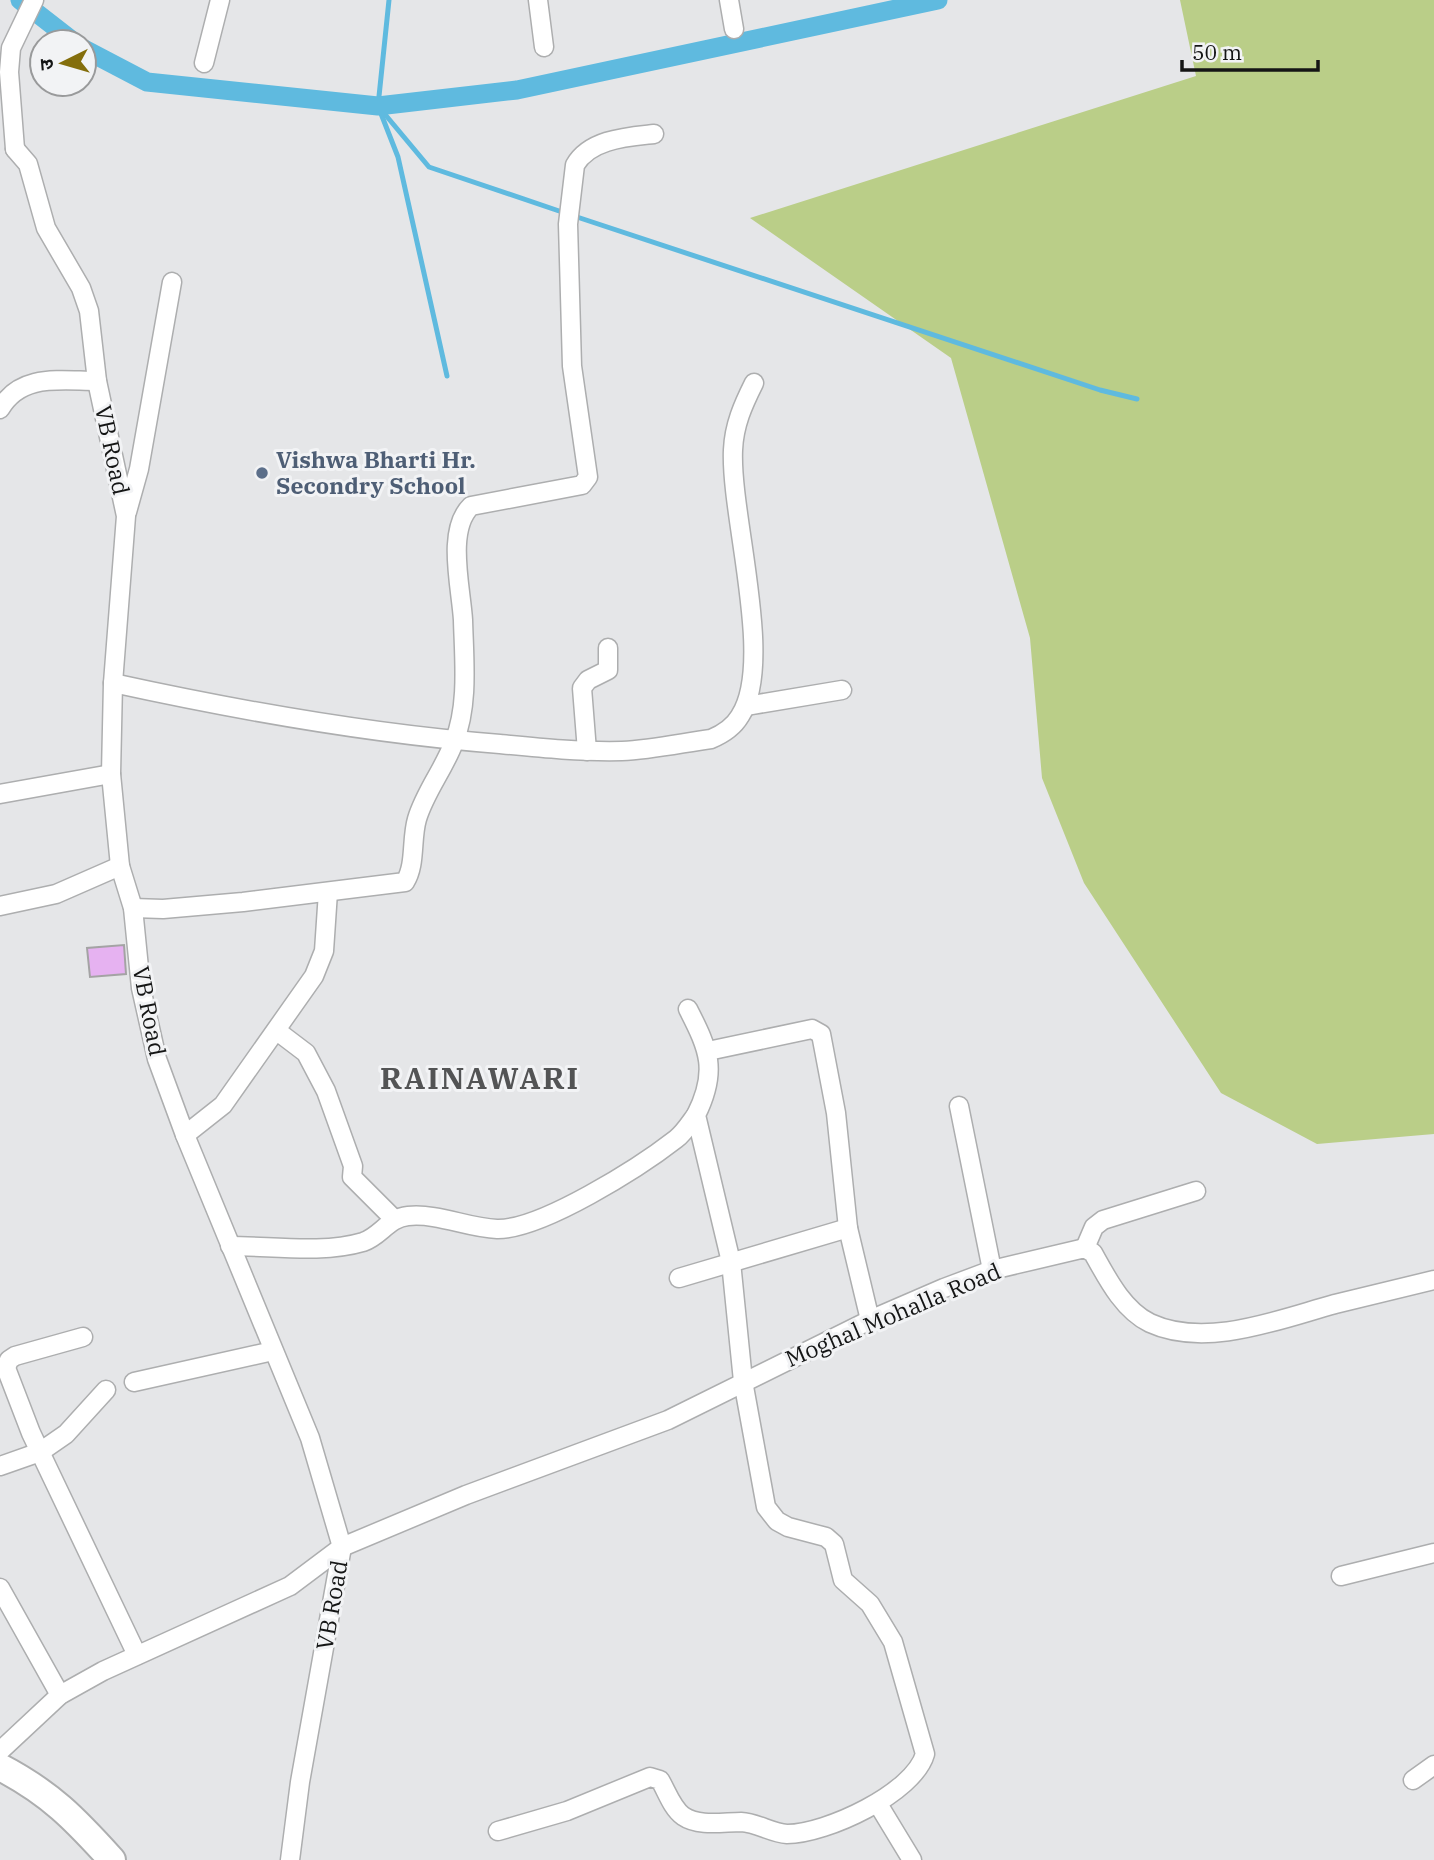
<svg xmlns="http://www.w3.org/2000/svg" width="1434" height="1860" font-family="'IBM Plex Serif','Noto Sans Devanagari',serif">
	<rect width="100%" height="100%" fill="#e5e6e8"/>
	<path fill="#bace88" d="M1180 0H1434V1134L1317 1144 1221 1093 1084 883 1042 778 1030 638 951 358 750 218 1196 76Z"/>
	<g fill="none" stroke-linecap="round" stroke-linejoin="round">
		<g stroke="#5fbadf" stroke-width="5">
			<path d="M389 0 378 106 398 157 447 376"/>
			<path d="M378 106 429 167 565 213"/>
			<path d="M574 216 1100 390 1137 399"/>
		</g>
		<g stroke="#5fbadf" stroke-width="19">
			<path d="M20 0 74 42"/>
			<path d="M84 49 147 82 378 106 517 90 938 0"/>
		</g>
	</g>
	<path fill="#e6b2f1" stroke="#a4a3a4" stroke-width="2" d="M124 945 126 974 90 977 87 948Z"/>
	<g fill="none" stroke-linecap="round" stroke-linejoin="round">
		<defs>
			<g id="minor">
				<path d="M538 0 544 47"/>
				<path d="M729 0 734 29"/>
				<path d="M204 63 220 0"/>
				<path d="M15 149 28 164 46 228 81 288 89 311 97 381 126 516 113 683 111 774 120 866 133 908 141 988 157 1059 185 1135 310 1438 342 1547 300 1782 290 1860"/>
				<path d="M15 149 9 72 11 48 34 0"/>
				<path d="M0 409C21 373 60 381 97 381"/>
				<path d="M127 512 139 469 172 282"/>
				<path d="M113 683C241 711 369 734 500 744 541 748 581 752 622 751 651 750 682 743 711 739 723 734 733 728 740 716 775 662 730 516 733 450 734 425 743 405 754 383"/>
				<path d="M746 706 842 690"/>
				<path d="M587 751 582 688 588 680 608 670V648"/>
				<path d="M0 794 111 774"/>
				<path d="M0 906 56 894 120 866"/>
				<path d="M133 908 163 909 243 902 405 882C416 865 411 839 417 819 425 792 444 769 454 742 469 705 464 659 463 620 461 587 446 530 471 506L582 485 588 477 572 366 568 224 575 165C590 139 627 137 654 134"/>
				<path d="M277 1031 306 1053 326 1091 353 1166 352 1177 394 1219"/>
				<path d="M708 1051 812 1029 821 1034 836 1113 848 1228 870 1320"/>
				<path d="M959 1106 992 1270"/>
				<path d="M185 1135 223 1105 314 976 324 951 328 892"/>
				<path d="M230 1246C272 1246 323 1254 363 1242 381 1236 388 1218 408 1216 439 1213 467 1228 497 1229 541 1230 640 1167 676 1139 684 1133 690 1123 696 1115"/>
				<path d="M1085 1248 1094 1227 1103 1220 1196 1191"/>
				<path d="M679 1278 848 1228"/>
				<path d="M83 1337 15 1356 9 1360 6 1368 31 1433 137 1655"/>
				<path d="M134 1382 273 1351"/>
				<path d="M0 1466 40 1452 66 1434 106 1390"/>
				<path d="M1341 1576 1434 1553"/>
				<path d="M0 1588 60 1695"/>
				<path d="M0 1751 60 1695 103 1671 290 1586 342 1547 466 1495 668 1420 870 1320 944 1288 992 1270 1085 1248 1093 1253C1107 1278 1123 1310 1150 1323 1206 1349 1280 1319 1335 1304 1368 1296 1401 1288 1434 1280"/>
				<path d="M1413 1780 1434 1765"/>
				<path d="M878 1804 912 1860"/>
				<path d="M498 1831 567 1811 650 1777 660 1780C667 1792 672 1808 683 1816 699 1827 723 1822 741 1822 758 1823 771 1833 787 1834 826 1834 914 1793 925 1754L893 1642 870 1604 843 1580 834 1544 826 1537 788 1527 777 1521 766 1507 743 1381 731 1262 696 1115C718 1071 709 1050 688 1009"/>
			</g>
			<path id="secondary" d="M0 1767C50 1793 75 1819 112 1860"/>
		</defs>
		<use href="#minor" stroke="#adaeaf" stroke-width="21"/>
		<use href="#secondary" stroke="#adaeaf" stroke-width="30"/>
		<use href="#minor" stroke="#fff" stroke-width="18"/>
		<use href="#secondary" stroke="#fff" stroke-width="26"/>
	</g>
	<circle fill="#5c6f8a" stroke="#f2f3f5" stroke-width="2.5" cx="262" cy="473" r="7"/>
	<g text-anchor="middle" stroke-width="6" stroke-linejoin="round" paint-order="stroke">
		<g font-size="23" fill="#141515" stroke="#f2f3f5">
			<text transform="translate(112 450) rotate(78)" y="8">VB Road</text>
			<text transform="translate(149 1011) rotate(79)" y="8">VB Road</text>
			<text transform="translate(893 1315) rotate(-23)" y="8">Moghal Mohalla Road</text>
			<text transform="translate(332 1605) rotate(-80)" y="8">VB Road</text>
		</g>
		<g font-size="23" font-weight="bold" fill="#4e5e75" stroke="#f2f3f5" text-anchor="start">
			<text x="276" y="468">Vishwa Bharti Hr.<tspan x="276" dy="26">Secondry School</tspan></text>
		</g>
		<g font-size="30" font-weight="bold" letter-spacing="2" fill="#535455" stroke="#f2f3f5">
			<text x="480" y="1089">RAINAWARI</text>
		</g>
	</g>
	<g transform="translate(63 63) rotate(265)"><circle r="33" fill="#f2f3f5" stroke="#999a9b" stroke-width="2"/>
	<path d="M0-5L12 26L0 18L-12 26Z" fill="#846e0c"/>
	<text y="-10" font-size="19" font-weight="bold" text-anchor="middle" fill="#141515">उ</text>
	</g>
	<path d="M1182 60v10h136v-10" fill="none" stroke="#141515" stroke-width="3.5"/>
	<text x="1192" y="60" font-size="21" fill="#141515" stroke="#f2f3f5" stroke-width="5" paint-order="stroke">50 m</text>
</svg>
